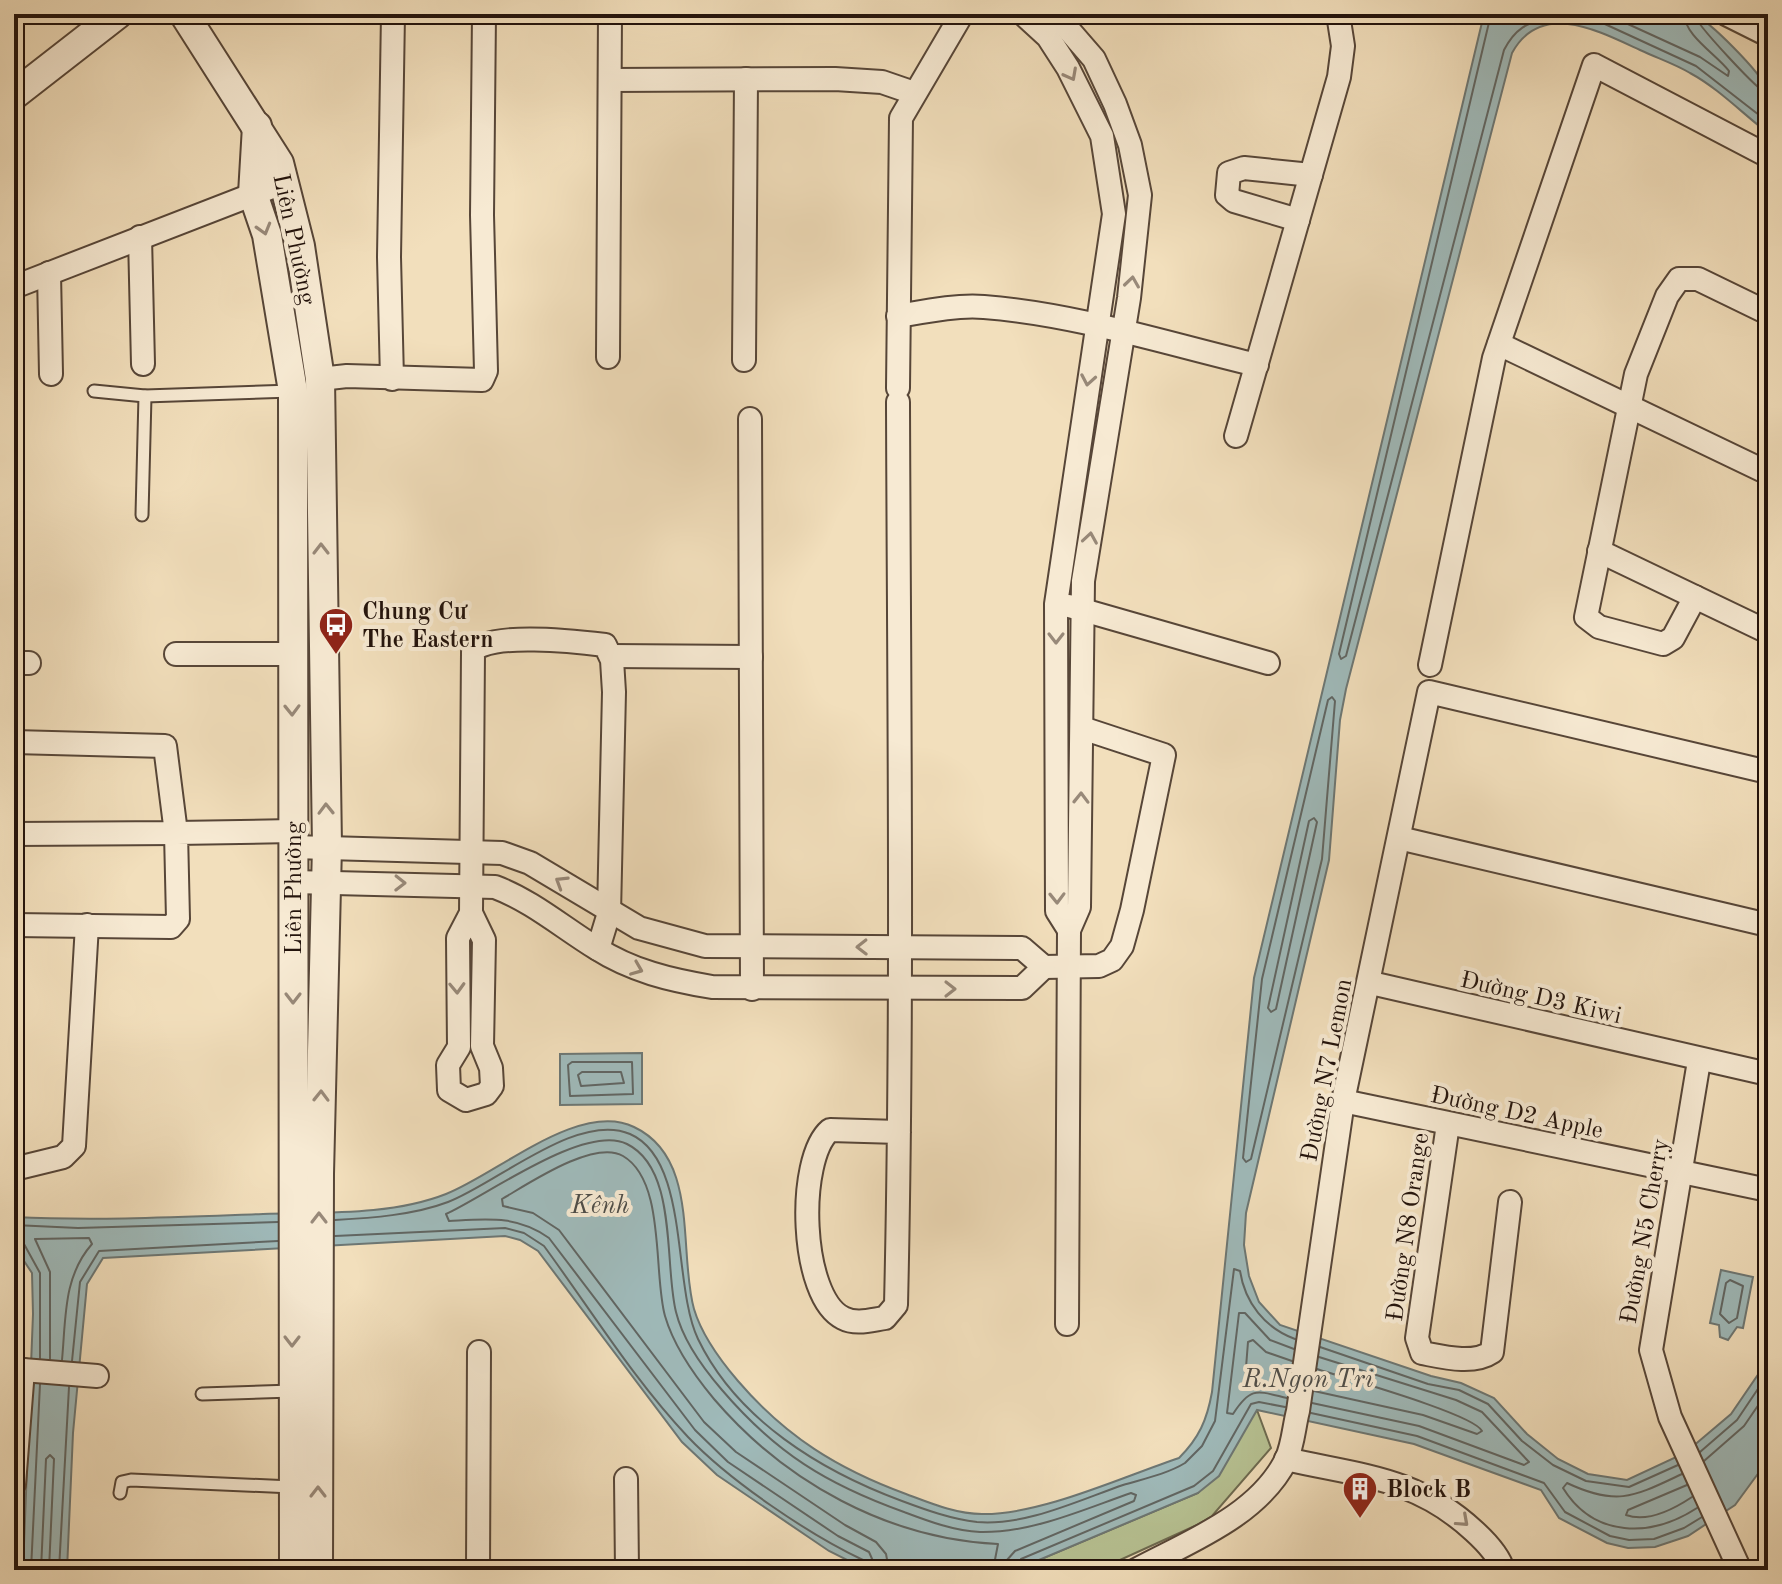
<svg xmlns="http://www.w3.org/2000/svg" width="1782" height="1584" font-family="'Old Standard TT',serif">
	<rect width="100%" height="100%" fill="#f2dfbc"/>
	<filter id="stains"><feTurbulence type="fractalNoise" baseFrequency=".0025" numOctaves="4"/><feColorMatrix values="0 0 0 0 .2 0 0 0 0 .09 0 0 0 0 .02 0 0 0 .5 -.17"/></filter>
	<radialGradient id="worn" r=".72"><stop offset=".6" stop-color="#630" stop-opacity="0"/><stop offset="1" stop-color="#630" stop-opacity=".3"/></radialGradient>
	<path fill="#b7c293" stroke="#6d6a50" stroke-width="2" d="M1257 1410 1271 1448 1212 1516 1197 1525 1098 1570H1015L1198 1493Z"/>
	<g fill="#9fbaba" stroke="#6d7774" stroke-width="2">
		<path d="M1484 14H1693C1710 21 1760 72 1767 89 1772 100 1768 121 1768 133 1743 114 1718 88 1690 73 1675 64 1657 58 1640 50 1599 31 1541 0 1512 53L1346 689 1340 720 1329 860 1246 1213 1244 1245 1249 1276 1259 1302 1280 1325 1431 1376 1461 1383 1494 1398 1527 1434 1558 1459 1588 1474 1627 1480 1685 1453 1731 1414 1768 1360V1460L1735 1505 1688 1536 1655 1547 1628 1548 1607 1543 1559 1518 1541 1490 1414 1444 1257 1410 1219 1476 1198 1493 1015 1570H867L829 1551 717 1475 682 1442 538 1251 520 1240 505 1236 103 1258 87 1284 73 1433 67 1570H23L33 1314 32 1273 14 1246V1217C97 1221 180 1217 263 1214 322 1212 390 1216 446 1194 496 1175 579 1100 634 1127 700 1158 678 1252 694 1309 702 1336 720 1360 738 1381 786 1437 838 1469 906 1494 930 1503 956 1514 982 1514 1041 1515 1122 1477 1179 1458 1199 1438 1207 1420 1212 1392L1254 978Z"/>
		<path d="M642 1053V1104L560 1105V1054Z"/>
		<path d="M1721 1270 1753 1277 1743 1328 1737 1327 1728 1340 1720 1337 1719 1325 1710 1323Z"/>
	</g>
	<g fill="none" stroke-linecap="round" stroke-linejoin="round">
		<g stroke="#616663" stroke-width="2">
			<path d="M1491 14 1339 654 1341 659 1346 656 1504 50C1517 25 1530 23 1555 14"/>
			<path d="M1558 14 1594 19 1696 66 1768 122"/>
			<path d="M1606 14 1700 57 1728 76 1729 71C1716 54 1685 36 1684 14"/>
			<path d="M1694 14C1695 23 1760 93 1768 94"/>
			<path d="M1332 697 1335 701 1322 859 1251 1159 1246 1162 1243 1158 1262 979 1328 700Z"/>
			<path d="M1314 818 1317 822 1276 1009 1271 1012 1268 1008 1309 821Z"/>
			<path d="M572 1062H632L633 1094 570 1096 568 1065Z"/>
			<path d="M582 1072H621L624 1083 581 1086 578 1075Z"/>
			<path d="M335 1220C371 1218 414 1215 448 1202 496 1184 578 1111 630 1134 690 1160 672 1285 698 1339 737 1420 821 1471 902 1501 926 1510 951 1519 977 1522 1026 1526 1077 1501 1123 1485 1143 1479 1167 1474 1185 1463L1202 1446 1215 1421 1234 1269 1240 1271C1245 1303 1265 1328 1295 1339"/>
			<path d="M14 1225 78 1228 278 1222"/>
			<path d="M335 1236 505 1228 524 1233 544 1246C591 1310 634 1380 688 1437 730 1481 808 1534 863 1560L867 1570"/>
			<path d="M14 1241 24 1244 40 1273V1358"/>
			<path d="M1730 1280 1743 1286 1737 1318 1729 1323 1720 1314 1726 1283Z"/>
			<path d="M1320 1347 1428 1384 1459 1390 1488 1404 1522 1441 1553 1465 1586 1481 1629 1487 1678 1465"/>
			<path d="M50 1359V1272L35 1239 89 1238 92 1244C63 1277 66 1318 62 1360"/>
			<path d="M72 1361 80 1282 99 1251 278 1241"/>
			<path d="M1289 1386 1245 1380 1248 1342 1253 1340 1266 1352 1292 1361"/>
			<path d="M1314 1391 1423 1415 1477 1434 1482 1431C1474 1414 1344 1378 1317 1369"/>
			<path d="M1287 1398C1257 1391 1251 1386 1233 1414L1227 1413 1239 1313H1245L1270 1340 1294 1349"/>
			<path d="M1312 1403 1419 1426 1524 1465 1529 1462 1482 1412 1456 1400 1319 1357"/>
			<path d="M1311 1413 1417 1436 1544 1483 1565 1512 1610 1536 1629 1540 1654 1539 1684 1528 1702 1517"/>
			<path d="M1700 1452 1737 1420 1768 1374"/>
			<path d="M1704 1461 1744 1426 1768 1391"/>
			<path d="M1682 1474C1635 1496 1618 1507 1567 1483L1563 1488C1594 1538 1651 1538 1697 1508"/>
			<path d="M1687 1485 1628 1510 1626 1515C1648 1523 1674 1509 1692 1497"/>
			<path d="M31 1570 40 1384"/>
			<path d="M41 1570 46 1459 50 1455 54 1459 49 1570"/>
			<path d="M59 1570 69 1387"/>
			<path d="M877 1570 869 1552 838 1536 728 1462 695 1430 549 1238C517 1215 487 1219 449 1221L446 1214C486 1196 585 1123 627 1144 678 1169 664 1265 676 1312 683 1341 703 1368 722 1390 776 1453 826 1484 904 1512 928 1521 954 1531 980 1532 1032 1533 1082 1510 1131 1493L1136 1495 1134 1501 1015 1551 1007 1560 1005 1570"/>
			<path d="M889 1570 886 1554 876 1542 845 1525 736 1452 704 1422 559 1230 533 1213 503 1206 502 1199C528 1184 594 1139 623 1156 666 1181 653 1274 665 1316 674 1347 694 1375 714 1399 785 1482 888 1539 998 1544L993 1570"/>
			<path d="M1015 1570 1021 1559 1194 1486 1213 1471 1251 1404 1259 1402 1285 1407"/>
		</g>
		<defs>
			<g id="service">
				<path d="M94 391 145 396 292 391"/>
				<path d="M142 515 145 396"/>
				<path d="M202 1394 292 1391"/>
				<path d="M120 1493 122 1482 131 1480 292 1487"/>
			</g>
			<g id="minor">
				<path d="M1023 14 1048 37 1068 68 1102 136 1114 214 1056 604 1057 911 1069 930"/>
				<path d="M1055 14 1094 59 1115 104 1130 145 1140 195 1129 298 1083 581 1079 907 1069 930 1067 1324"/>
				<path d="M1726 14 1768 35"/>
				<path d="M610 80 835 79 882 82 914 93"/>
				<path d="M1298 220 1234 201 1227 195 1229 173 1244 168 1311 175"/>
				<path d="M140 237 143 364"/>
				<path d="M49 273 51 374"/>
				<path d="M14 287 285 182"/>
				<path d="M898 316C927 311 955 305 984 307 1076 314 1168 344 1257 365"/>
				<path d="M1499 344 1768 473"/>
				<path d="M608 357 610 14"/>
				<path d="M744 360 746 79"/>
				<path d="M320 379 347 376 482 380 486 371 482 215 484 14"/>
				<path d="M392 379 389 257 393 14"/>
				<path d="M898 388 901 118 962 14"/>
				<path d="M898 402C899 703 903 1004 896 1305L885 1318C871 1320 856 1325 843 1318 800 1297 796 1159 830 1130L899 1132"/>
				<path d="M750 419 752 989"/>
				<path d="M1236 436 1339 77 1343 46 1338 14"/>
				<path d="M1599 551 1768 632"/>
				<path d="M1695 597 1673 638 1663 644 1599 627 1586 617 1636 374 1667 296 1679 279H1698L1768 313"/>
				<path d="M1069 606 1268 663"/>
				<path d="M176 654H291"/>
				<path d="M611 656 751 657"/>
				<path d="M14 663H29"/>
				<path d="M1430 665 1494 358 1594 65 1768 156"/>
				<path d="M14 742 165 746 176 833 14 834"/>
				<path d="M1399 838 1768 925"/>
				<path d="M293 847 502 853 530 863 639 928 705 946 1022 948 1044 967 1099 966 1112 960 1122 946 1132 910 1164 755 1082 728"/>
				<path d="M294 882 495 887C532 901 562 927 596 948 632 971 670 980 712 987L1022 988 1044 967"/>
				<path d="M471 913 484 940 482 1046 491 1068 492 1086 486 1094 466 1100 449 1090 448 1065 459 1047 458 938 471 913 473 652C485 631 581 642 605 645L612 660 614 692 609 913 598 949"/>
				<path d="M14 925 171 927 178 919 176 833 293 831"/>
				<path d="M1371 983 1768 1074"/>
				<path d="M1699 1061 1651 1350 1670 1417 1740 1570"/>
				<path d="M1343 1101 1768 1190"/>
				<path d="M1448 1124 1417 1338 1422 1353C1443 1357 1473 1365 1492 1352L1510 1202"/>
				<path d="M14 1169 63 1157 74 1146 87 925"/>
				<path d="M14 1369 23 1370 14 1484"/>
				<path d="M23 1370 97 1376"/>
				<path d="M1286 1459C1360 1476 1416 1477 1474 1531 1485 1541 1499 1555 1503 1570"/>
				<path d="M626 1479 627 1570"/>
				<path d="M478 1570 479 1352"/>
				<path d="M1136 1570C1188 1542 1258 1516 1286 1460 1293 1446 1294 1426 1298 1411L1343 1101 1429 692 1768 772"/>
			</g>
			<g id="tertiary">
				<path d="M184 14 279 163 300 246 320 379 327 846 319 1174 318 1570"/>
				<path d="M14 95 118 14"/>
				<path d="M257 126 253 194 267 235 293 391 294 1570"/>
			</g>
		</defs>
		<use href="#service" stroke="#574638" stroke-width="15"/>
		<use href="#minor" stroke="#574638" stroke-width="26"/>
		<use href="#tertiary" stroke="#574638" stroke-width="32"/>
		<use href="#service" stroke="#f7ead3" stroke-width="11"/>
		<use href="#minor" stroke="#f7ead3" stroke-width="22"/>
		<use href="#tertiary" stroke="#f7ead3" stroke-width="28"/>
	</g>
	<defs><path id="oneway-chevron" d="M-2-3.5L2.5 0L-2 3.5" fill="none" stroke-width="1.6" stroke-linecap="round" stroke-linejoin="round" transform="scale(2)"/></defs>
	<g stroke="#988979">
		<use href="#oneway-chevron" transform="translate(1071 75) rotate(62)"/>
		<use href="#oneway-chevron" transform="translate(264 229) rotate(74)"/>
		<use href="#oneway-chevron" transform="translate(1132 282) rotate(-82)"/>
		<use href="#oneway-chevron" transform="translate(1088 380) rotate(100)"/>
		<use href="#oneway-chevron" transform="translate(1090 538) rotate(-81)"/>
		<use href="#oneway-chevron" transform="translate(321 549) rotate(-90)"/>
		<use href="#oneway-chevron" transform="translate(1056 638) rotate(90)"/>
		<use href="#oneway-chevron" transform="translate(292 710) rotate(89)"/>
		<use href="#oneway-chevron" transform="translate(1081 798) rotate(-89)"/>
		<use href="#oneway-chevron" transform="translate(326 809) rotate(-91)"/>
		<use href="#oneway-chevron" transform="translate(561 882) rotate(-148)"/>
		<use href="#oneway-chevron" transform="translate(400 883) rotate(1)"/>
		<use href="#oneway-chevron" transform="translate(1057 898) rotate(89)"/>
		<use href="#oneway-chevron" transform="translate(862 947) rotate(179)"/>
		<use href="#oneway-chevron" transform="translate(637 969) rotate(22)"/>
		<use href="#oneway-chevron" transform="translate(457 988) rotate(88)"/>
		<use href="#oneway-chevron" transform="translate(950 989)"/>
		<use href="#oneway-chevron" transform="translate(293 998) rotate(90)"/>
		<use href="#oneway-chevron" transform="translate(321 1096) rotate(-89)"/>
		<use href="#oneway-chevron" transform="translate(319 1218) rotate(-90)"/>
		<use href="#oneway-chevron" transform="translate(292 1341) rotate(90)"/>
		<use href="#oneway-chevron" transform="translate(318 1492) rotate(-90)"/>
		<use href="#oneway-chevron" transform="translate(1463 1521) rotate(42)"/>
	</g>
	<defs>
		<symbol id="bus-pin" viewBox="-11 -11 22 30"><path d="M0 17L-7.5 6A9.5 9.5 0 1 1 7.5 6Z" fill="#8f2418" stroke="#f7ead3"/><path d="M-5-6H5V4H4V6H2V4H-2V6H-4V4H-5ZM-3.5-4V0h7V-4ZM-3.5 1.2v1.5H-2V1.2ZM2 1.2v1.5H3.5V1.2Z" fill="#fff"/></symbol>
		<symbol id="building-pin" viewBox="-11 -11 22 30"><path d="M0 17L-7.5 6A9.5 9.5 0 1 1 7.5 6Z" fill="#8f2418" stroke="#f7ead3"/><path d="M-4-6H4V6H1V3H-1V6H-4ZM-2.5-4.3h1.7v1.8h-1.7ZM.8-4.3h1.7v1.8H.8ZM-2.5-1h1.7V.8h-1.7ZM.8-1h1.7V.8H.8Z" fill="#fff"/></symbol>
	</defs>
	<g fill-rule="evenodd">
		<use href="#bus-pin" x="316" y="605" width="40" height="54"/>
		<use href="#building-pin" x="1340" y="1469" width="40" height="54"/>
	</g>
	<g text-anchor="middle" stroke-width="8" stroke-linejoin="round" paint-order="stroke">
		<g font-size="24" fill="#23130c" stroke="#f7ead3">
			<text transform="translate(295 239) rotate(78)" y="8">Liên Phường</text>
			<text transform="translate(293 888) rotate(-90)" y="8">Liên Phường</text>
			<text transform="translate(1541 997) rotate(13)" y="8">Đường D3 Kiwi</text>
			<text transform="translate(1326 1070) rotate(-79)" y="8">Đường N7 Lemon</text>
			<text transform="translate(1517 1112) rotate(12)" y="8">Đường D2 Apple</text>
			<text transform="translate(1407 1227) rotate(-82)" y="8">Đường N8 Orange</text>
			<text transform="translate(1644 1231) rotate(-80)" y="8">Đường N5 Cherry</text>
		</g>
		<g font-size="24" font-weight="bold" fill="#23130c" stroke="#f7ead3" text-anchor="start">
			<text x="362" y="619">Chung Cư<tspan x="362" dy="28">The Eastern</tspan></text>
			<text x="1386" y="1497">Block B</text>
		</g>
		<g font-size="26" font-style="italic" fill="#4e4d49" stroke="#f7ead3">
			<text x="600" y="1213">Kênh</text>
			<text x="1308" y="1387">R.Ngọn Tri</text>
		</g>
	</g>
	<rect width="1782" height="1584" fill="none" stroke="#f2dfbc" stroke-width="48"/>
	<rect x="16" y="16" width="1750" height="1552" fill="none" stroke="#23130c" stroke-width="4"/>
	<rect x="24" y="24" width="1734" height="1536" fill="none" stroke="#23130c" stroke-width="2"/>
	<rect width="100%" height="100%" filter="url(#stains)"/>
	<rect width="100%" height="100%" fill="url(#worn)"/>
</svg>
